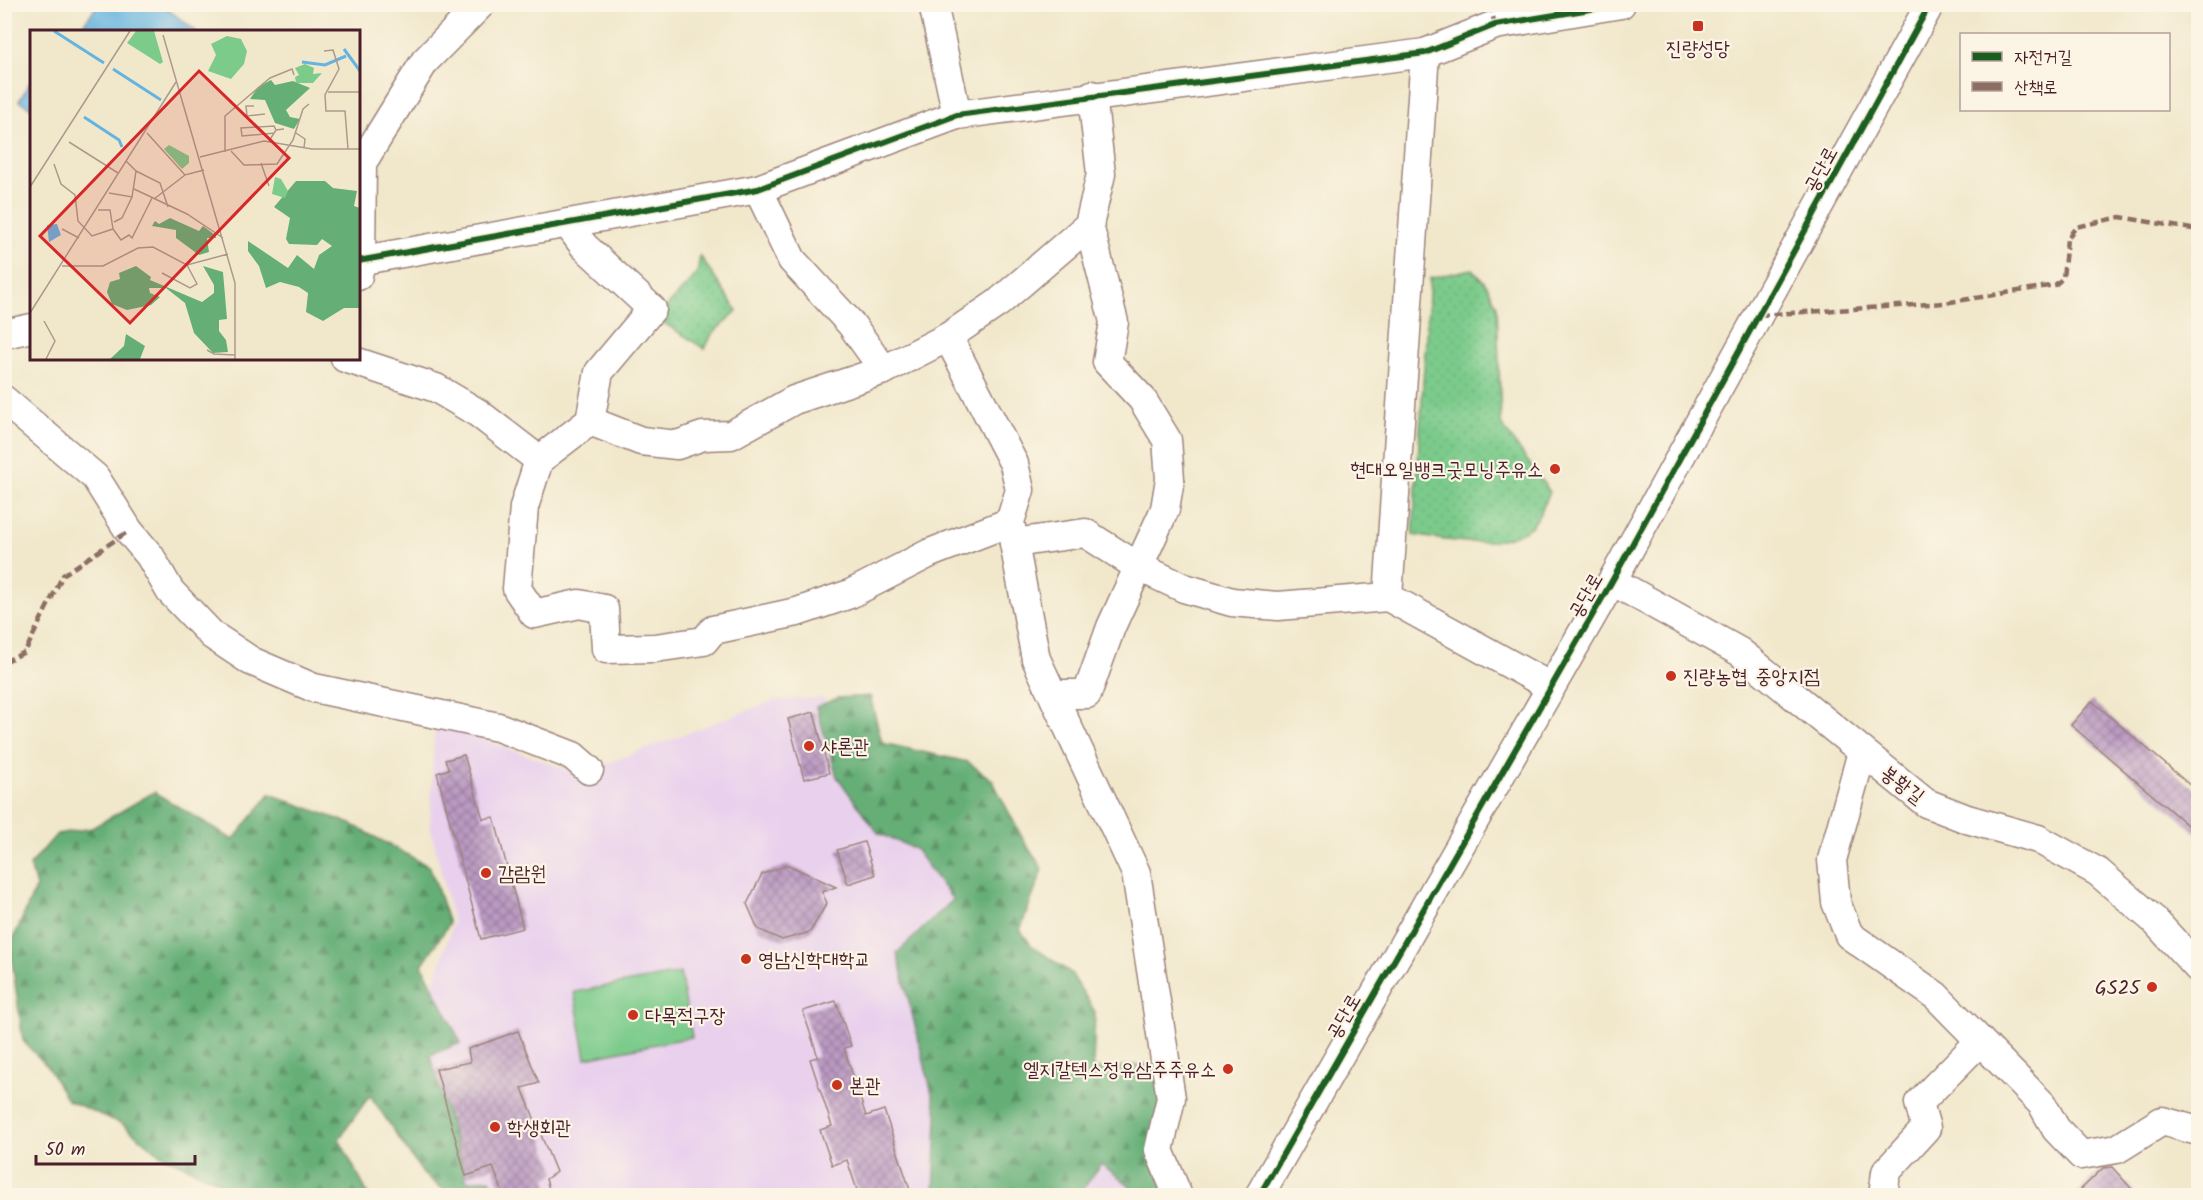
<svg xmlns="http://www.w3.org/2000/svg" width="2203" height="1200" font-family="Kalam,'Poor Story',sans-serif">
	<defs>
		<pattern id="forest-firs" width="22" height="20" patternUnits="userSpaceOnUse" patternTransform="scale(1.5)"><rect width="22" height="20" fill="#65af77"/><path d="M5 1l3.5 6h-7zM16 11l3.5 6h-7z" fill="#558e62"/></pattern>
		<pattern id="garden-dots" width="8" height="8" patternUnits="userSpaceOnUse" patternTransform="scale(1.5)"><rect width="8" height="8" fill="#7ccb8b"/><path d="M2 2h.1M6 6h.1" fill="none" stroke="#6dae78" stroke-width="1.8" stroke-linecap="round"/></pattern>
		<pattern id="building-cross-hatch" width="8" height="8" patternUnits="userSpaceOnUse" patternTransform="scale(1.5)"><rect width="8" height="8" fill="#bb9ac2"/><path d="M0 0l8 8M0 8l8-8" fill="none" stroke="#9a7d9e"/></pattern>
	</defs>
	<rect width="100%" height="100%" fill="#fcf5e5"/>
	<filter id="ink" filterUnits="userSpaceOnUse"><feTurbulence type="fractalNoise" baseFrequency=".0167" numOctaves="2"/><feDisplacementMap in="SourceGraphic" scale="12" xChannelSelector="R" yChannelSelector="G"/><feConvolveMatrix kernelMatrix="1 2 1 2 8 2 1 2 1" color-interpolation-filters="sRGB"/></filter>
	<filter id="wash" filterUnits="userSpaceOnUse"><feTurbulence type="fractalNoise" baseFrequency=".008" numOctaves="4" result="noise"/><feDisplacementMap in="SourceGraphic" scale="24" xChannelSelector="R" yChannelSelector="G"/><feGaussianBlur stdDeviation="1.35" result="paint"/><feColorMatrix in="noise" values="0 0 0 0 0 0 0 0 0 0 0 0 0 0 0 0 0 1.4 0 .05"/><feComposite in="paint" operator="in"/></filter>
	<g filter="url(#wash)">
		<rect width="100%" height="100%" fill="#f1e8cc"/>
		<path fill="#e9d1ed" d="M824 698 861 784 920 790 1031 945 1071 973 1095 1012 1093 1069 1129 1185 1136 1195H450L423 1174 413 1050 453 923 430 826 435 722 579 774 775 700Z"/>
		<g fill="url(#forest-firs)" stroke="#586751" stroke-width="1.5">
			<path d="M870 696 882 743 968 762 992 780 1025 843 1043 869 1020 930 1031 945 1071 973 1095 1012 1093 1069 1158 1063 1170 1195H1136L1129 1185 1101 1164 1079 1195H934L937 1114 897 953 953 900 915 849 878 833 837 777 816 707 838 698Z"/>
			<path d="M154 792 233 840 270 794 351 824 430 867 449 924 422 965 461 1043 430 1055 467 1181 490 1179 495 1195H450L423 1174 370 1095 339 1139 369 1196 233 1195 219 1182 160 1154 122 1124 67 1100 47 1066 23 1041 10 946 36 887 30 865 57 834 92 828Z"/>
		</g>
		<path fill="#7ccb8b" stroke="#63755b" stroke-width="1.5" d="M680 973 692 1037 586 1058 574 992Z"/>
		<g fill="url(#garden-dots)" stroke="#63755b" stroke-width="1.5">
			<path d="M700 256 737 311 712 334 705 349 656 318 697 274Z"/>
			<path d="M1472 269 1487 285 1497 306 1501 424 1550 492C1545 502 1538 522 1529 528 1495 550 1450 541 1413 535L1430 278Z"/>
		</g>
		<g fill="#65b4df" stroke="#586a85" stroke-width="1.5">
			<path d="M98 5H162L196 31H78Z"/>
			<path d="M31 81V108L19 101Z"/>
		</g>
		<g id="blocks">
			<g fill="url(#building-cross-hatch)">
				<path d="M2092 701 2199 793V835L2071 725Z"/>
				<path d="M814 712 829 773 804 779 788 719Z"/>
				<path d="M464 755 483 819 494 817 523 928 481 939 437 773 449 769 445 760Z"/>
				<path d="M864 842 875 875 848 884 837 850Z"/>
				<path d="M788 865 836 887 822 892 827 903 810 932 782 940 758 929 747 904 762 874Z"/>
				<path d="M836 1001 851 1046 844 1048 866 1116 884 1110 912 1196H859L847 1160 832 1165 820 1130 832 1126 810 1059 818 1057 803 1011Z"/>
				<path d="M518 1031 539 1083 522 1088 556 1172 546 1179 551 1196H504L493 1167 466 1176 436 1069 470 1062 468 1049Z"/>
				<path d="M2112 1167 2138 1196H2074L2103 1168Z"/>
			</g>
		</g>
	</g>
	<g filter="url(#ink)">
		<use href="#blocks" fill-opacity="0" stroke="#9e847c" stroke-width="1.5"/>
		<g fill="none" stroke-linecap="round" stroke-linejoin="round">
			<defs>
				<g id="minor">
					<path d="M933 4 957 115"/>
					<path d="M1425 53 1388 597 1551 687"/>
					<path d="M758 189 792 260 851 324 884 370 948 337 998 303 1089 225 1101 174 1092 95"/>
					<path d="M358 261 758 189 957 115 1425 53 1495 25 1621 4"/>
					<path d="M358 276 361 260 362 163 425 61 481 4"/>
					<path d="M4 334 32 328"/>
					<path d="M948 337 1014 464 1020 490 1010 522 1036 659 1136 873 1171 1098 1159 1150 1178 1196"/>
					<path d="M345 358 436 388 478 413 539 460 524 507 517 589 534 614 579 604 604 609 606 649 655 648 704 641 713 630 797 612 850 594 930 553 1010 522"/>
					<path d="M4 400 95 477 129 531 150 556 170 591 212 635 251 661 314 688 498 727 573 756 589 770"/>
					<path d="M590 421 641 441 677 445 703 436 731 435 794 400 884 370"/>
					<path d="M539 460 590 421 599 372 652 309 584 246 567 223"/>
					<path d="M1014 543 1085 533 1137 566 1184 588 1232 602 1278 606 1388 597"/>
					<path d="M1612 581 1740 652 1926 803 1967 819 2038 839 2098 872 2154 920 2198 968"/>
					<path d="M1054 694H1087L1111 627 1165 509 1170 479 1167 440 1142 399 1107 362 1114 322 1089 225"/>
					<path d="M1862 752 1832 860 1836 902 1849 935 1936 996 2042 1104 2056 1129 2081 1155 2117 1149 2162 1121 2198 1131"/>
					<path d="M1259 1196 1612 581 1930 4"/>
					<path d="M1883 1196 1886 1172 1926 1128 1919 1103 1980 1041"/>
				</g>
			</defs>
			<use href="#minor" stroke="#9e847c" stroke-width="31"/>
			<use href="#minor" stroke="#fff" stroke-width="28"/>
			<g stroke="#8d6e63" stroke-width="4.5" stroke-dasharray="9 4.5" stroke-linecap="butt">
				<path d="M1490 4 1495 25"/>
				<path d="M1759 315 1944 303 2055 285 2063 278 2067 239 2076 227 2120 217 2198 230"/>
				<path d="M4 662 25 652 63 575 129 531"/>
			</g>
			<defs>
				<g id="cycleway">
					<path d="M358 261 758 189 957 115 1425 53 1495 25 1621 4"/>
					<path d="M1259 1196 1612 581 1930 4"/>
				</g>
			</defs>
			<use href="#cycleway" stroke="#fcf5e5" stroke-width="10"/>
			<use href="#cycleway" stroke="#1b5e20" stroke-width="6"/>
		</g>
	</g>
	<g fill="#c8321e" stroke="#fcf5e5" stroke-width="2">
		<rect x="1692" y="20" width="12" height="12" rx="3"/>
		<circle cx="1555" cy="469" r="6"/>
		<circle cx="1671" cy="676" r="6"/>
		<circle cx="809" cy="746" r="6"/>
		<circle cx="486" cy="873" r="6"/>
		<circle cx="746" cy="959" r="6"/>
		<circle cx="2152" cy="987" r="6"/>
		<circle cx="633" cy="1015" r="6"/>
		<circle cx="1228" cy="1069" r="6"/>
		<circle cx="837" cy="1085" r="6"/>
		<circle cx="495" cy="1127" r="6"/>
	</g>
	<g text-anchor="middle" stroke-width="4.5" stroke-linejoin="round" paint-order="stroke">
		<g font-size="20" fill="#4a1f2b" stroke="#fcf5e5" text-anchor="start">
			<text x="1698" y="55" text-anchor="middle">진량성당</text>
			<text x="1543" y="476" text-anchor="end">현대오일뱅크굿모닝주유소</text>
			<text x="1683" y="683">진량농협 중앙지점</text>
			<text x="821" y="753">샤론관</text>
			<text x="498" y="880">감람원</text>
			<text x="758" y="966">영남신학대학교</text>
			<text x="2140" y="994" text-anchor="end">GS25</text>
			<text x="645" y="1022">다목적구장</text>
			<text x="1216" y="1076" text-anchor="end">엘지칼텍스정유삼주주유소</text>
			<text x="849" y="1092">본관</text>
			<text x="507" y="1134">학생회관</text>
		</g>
		<g font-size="20" fill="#4a1f2b" stroke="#fcf5e5">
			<text transform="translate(1820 169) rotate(-61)" y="7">공단로</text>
			<text transform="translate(1585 595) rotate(-60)" y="7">공단로</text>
			<text transform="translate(1903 784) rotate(37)" y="7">봉황길</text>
			<text transform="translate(1343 1016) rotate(-60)" y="7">공단로</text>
		</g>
	</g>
	<g transform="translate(30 30)">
		<rect width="330" height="330" fill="#f1e8cc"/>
		<path d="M197 6 211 9 217 21 214 34 201 49 178 41 186 25 181 14Z" fill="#7ccb8b"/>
		<path d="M241 50 245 55 263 51 280 58 256 80 260 87 270 89 264 99 245 93 235 70 220 69 228 57ZM266 151H295L303 158 327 161 324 176 330 178V278H314L293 291 276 282 278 263 269 257 250 252 236 258 229 236 218 221V211L258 238 267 225 284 239 289 225 302 216 292 209 287 215 259 214 256 209 260 188 244 177ZM140 188 169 201 173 196 185 205 186 208H177L179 222 169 225 146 208V200L122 196 125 191 129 194ZM106 236 121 247 120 250 172 272 184 263V255L173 236 193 242 197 289 189 290V301L196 310 198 322 183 323 164 303 155 273 136 258H119L120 263 130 267 121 275 97 280 82 274 77 262 80 252 90 249 89 243ZM96 304 115 316 110 329H63H80L94 316Z" fill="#65af77"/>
		<path d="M106 1H124L133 32 130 34 97 13ZM275 34 284 38 283 44 292 43 283 53H266L265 47 269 45 265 38ZM139 115 159 126V133L152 139 134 119ZM245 147 251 149 258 161 255 168 242 164Z" fill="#7ccb8b"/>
		<path d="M27 194 31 205 19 212 17 195Z" fill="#65b4df"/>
		<path fill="none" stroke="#65b4df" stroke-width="3" d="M24 1 74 33M314 19 330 41M272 32 295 35 316 26M83 39 131 70M54 87 89 110 92 117"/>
		<path fill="none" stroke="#ae988c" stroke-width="1.5" d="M133 5 205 253V329M294 21 303 20 309 39 295 65 296 81H315L318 119M298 62H330M224 76H216L217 86 235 84M117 103 155 145 174 140M245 103 212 106 211 98 244 96 246 100M266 103 275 109 274 118M239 111 246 100 254 99M39 112 88 143M201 121 214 135 247 134 263 110 273 79 279 74M195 122V86L240 48 262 39 264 45M170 127 234 111 282 119H330M231 133 239 156M24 134 31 154 45 165 48 191 62 206 83 199 91 210 99 205 102 208 122 168M106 141 130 153 138 177M0 157 100 1M104 159 157 184 193 208M79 163 102 167 106 141 96 131M124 169 155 145M68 180H80L83 199M84 192 92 188 102 167M32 199 49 208M157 235 198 224M32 236H73L108 218 123 217 157 235 167 254 160 258 132 243M0 283 146 52M14 291 25 311 16 329M177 320 184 324 205 325"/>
		<path fill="#d62828" fill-opacity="0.15" stroke="#d62828" stroke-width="3" d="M169 41 259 128 100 293 10 206Z"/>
		<rect width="330" height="330" fill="none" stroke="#4a1f2b" stroke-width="3"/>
	</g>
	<rect width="2203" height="1200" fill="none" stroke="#fcf5e5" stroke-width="24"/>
	<rect x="1960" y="33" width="210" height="78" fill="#fcf5e5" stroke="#b59f9b" stroke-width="1.5"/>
	<rect x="1972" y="52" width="30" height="9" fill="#1b5e20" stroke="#b59f9b" stroke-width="1.5"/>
	<text x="2014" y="63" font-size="18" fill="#4a1f2b">자전거길</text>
	<rect x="1972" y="82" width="30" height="9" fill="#8d6e63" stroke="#b59f9b" stroke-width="1.5"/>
	<text x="2014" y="93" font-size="18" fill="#4a1f2b">산책로</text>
	<path d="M36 1155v9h159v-9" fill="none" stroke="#4a1f2b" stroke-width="3"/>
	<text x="45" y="1155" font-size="18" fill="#4a1f2b" stroke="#fcf5e5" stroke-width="4.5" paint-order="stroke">50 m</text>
</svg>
